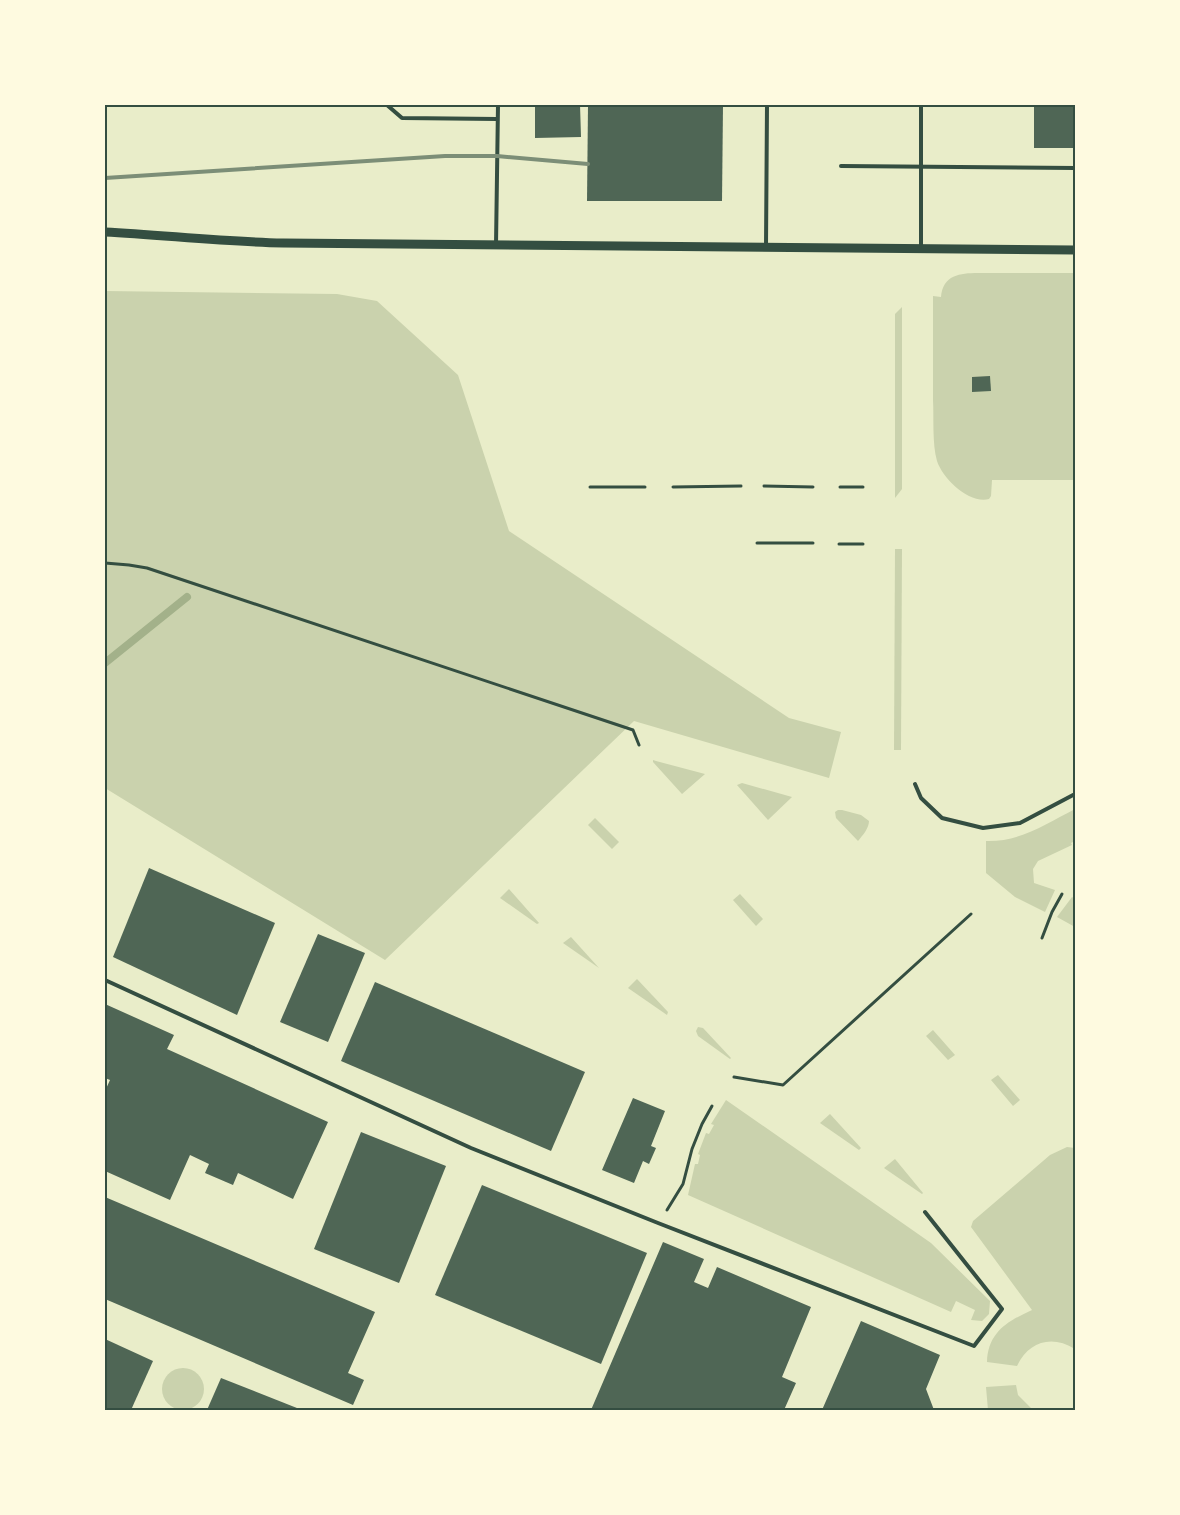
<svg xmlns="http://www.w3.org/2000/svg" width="1180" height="1515" font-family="'Noto Serif',serif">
	<rect width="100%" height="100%" fill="#e9edc9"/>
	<g fill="#cad2ad">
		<path d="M989 273H1075V480H992L991 496 989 499C969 504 943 479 937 461 932 443 934 418 933 400 933 365 933 331 933 296L941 297C943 270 969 273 989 273Z"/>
		<path d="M105 291 337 294 377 301 458 375 509 531 789 718 841 732 829 778 634 721 385 960 105 788Z"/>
		<path d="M902 307V489L895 498V314Z"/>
		<path d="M895 549H902L901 750H894Z"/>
		<path d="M653 760 656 761 705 774 682 794 653 762Z"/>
		<path d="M742 783 792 797 768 820 737 785Z"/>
		<path d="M1075 809V841L1071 843 1072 845 1038 861 1033 869 1034 883 1055 890 1045 912 1015 897 986 873V841C1020 842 1046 824 1075 809Z"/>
		<path d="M842 810 861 815 869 821C869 828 863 835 858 841L836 818 835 812 838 810Z"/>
		<path d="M595 818 619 842 612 849 588 825Z"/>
		<path d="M509 889 539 923 537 924 500 898Z"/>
		<path d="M740 894 763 919 756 926 733 900Z"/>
		<path d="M1072 897 1075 899V927L1057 917Z"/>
		<path d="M571 937 599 968 563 943Z"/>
		<path d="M637 979 668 1012 667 1015 628 988Z"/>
		<path d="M698 1027 703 1028 731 1058 730 1059 698 1036 696 1031Z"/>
		<path d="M933 1030 955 1055 948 1060 926 1036Z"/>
		<path d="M998 1075 1020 1100 1013 1106 991 1080Z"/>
		<path d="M726 1100 931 1243 990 1301 989 1314 982 1321 971 1320 975 1310 956 1301 951 1312 688 1195 695 1164H698L700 1155 698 1154 706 1133 709 1134 714 1125 711 1124Z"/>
		<path d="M830 1114 861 1148 859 1150 820 1123Z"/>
		<path d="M1067 1147 1075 1148V1349C1052 1335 1029 1341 1017 1366L987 1362C988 1332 1008 1321 1032 1310L971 1227 973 1221 1050 1155Z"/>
		<path d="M895 1159 923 1193 922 1194 884 1168Z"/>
		<circle cx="183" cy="1389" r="21"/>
		<path d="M1016 1385 1018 1395 1033 1410H988L986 1387Z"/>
	</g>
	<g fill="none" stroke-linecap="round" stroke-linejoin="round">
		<path stroke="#a3b18a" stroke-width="8" d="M105 663 187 597"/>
	</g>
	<g fill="#4f6655">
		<path d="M535 105H580L581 137 535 138Z"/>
		<path d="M588 105H723L722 201H587Z"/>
		<rect x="1034" y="105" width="41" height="43"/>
		<path d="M990 376 991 391 972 392V377Z"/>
		<path d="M149 868 275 923 237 1015 113 957Z"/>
		<path d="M318 934 365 953 328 1042 280 1022Z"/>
		<path d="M375 982 585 1072 551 1151 341 1061Z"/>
		<path d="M105 1004 174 1035 167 1049 328 1122 293 1199 238 1173 233 1185 205 1173 209 1164 190 1155 170 1200 105 1171V1091L110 1080 105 1078Z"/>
		<path d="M633 1098 665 1111 651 1146 656 1148 649 1164 643 1161 634 1183 602 1170Z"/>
		<path d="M361 1132 446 1166 399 1283 314 1249Z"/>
		<path d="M482 1185 647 1253 601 1364 435 1295Z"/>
		<path d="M105 1197 375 1312 348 1373 364 1380 353 1405 105 1299Z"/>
		<path d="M663 1242 704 1259 694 1282 708 1288 717 1267 811 1307 782 1377 796 1383 784 1410H591Z"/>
		<path d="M861 1321 940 1355 926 1389 934 1410H822Z"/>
		<path d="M105 1339 153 1361 131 1410H105Z"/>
		<path d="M221 1378 302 1410H207Z"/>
	</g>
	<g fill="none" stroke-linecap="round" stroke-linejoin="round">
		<g stroke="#344e41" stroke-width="3">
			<path d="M764 486 813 487"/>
			<path d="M590 487H645"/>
			<path d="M673 487 741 486"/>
			<path d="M840 487H863"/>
			<path d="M757 543H813"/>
			<path d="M839 544H863"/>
			<path d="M105 563 129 565 147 568 633 730 639 745"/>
			<path d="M1042 938 1052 912 1062 894"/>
			<path d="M734 1077 783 1085 971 914"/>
			<path d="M667 1210 683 1184 692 1149 702 1124 712 1106"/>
		</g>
		<g stroke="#344e41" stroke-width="4">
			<path d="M387 105 402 118 497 119"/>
			<path d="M921 105V247"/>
			<path d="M841 166 1075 168"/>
			<path d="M496 245 498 105"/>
			<path d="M766 246 767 105"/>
			<path d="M915 784 921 798 942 818 983 828 1020 823 1075 794"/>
			<path d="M105 980 471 1148 658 1223 974 1346 1002 1309 925 1212"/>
		</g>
		<path stroke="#344e41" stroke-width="9" d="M105 232C164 235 224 242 283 243L1075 250"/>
		<path stroke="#7c8e77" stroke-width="4" d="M105 178 445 156H497L588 164"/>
	</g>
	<rect width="1180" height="1515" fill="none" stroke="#fefae0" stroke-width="212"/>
	<rect x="106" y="106" width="968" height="1303" fill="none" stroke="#344e41" stroke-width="2"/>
</svg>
